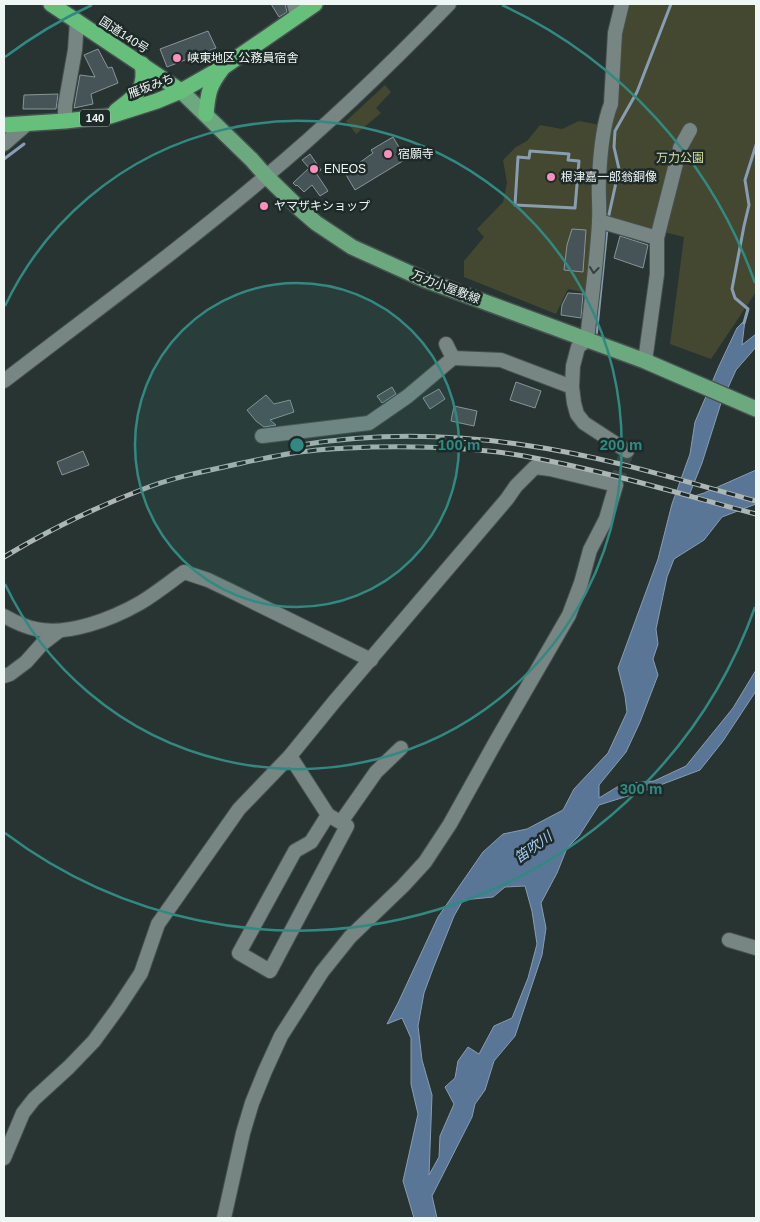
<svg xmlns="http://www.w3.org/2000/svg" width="760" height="1222" font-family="Arial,'Noto Sans JP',sans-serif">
	<rect width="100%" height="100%" fill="#283432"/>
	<g fill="#444830">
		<path d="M627 4H756V292L711 359 670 344 684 237 604 217 588 293 568 289 556 314 464 277V261L484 237 477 229 503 202 507 183 503 160 516 147 527 141 540 125 562 129 579 121 611 127 623 21Z"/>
		<path d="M385 85 391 92 376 108 381 113 356 134 346 121Z"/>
	</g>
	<path fill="#5a7696" stroke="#879db2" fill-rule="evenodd" d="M745 320 742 345 756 334V347L736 370 721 403 702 463 688 498 704 493 756 470V504L722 517 704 540 674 559 667 577 656 629 658 644 653 659 658 675 640 722 626 752 599 785V798L622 784 654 781 686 766 733 708 756 670V691L723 741 700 770 647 790 599 805 579 836 567 848 557 873 541 903 546 928 542 955 515 1036 494 1061 485 1090 475 1104 472 1117 432 1196 437 1218H414L403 1181 418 1114 411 1084V1038L402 1018 387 1024 398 1003 438 917 483 852 503 834 527 829 563 810 574 789 608 753 627 712 625 696 618 668 658 559 672 504 690 454 695 422 719 366 737 328ZM525 886 532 911 537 944 528 978 512 1018 494 1026 479 1054 468 1047 458 1061 455 1078 445 1087 454 1104 440 1136 439 1157 429 1175 432 1095 422 1060 418 1026 424 993 434 966 454 916 463 900 493 897 505 887Z"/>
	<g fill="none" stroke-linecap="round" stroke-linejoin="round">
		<g stroke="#879db2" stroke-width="3">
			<path d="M530 151 569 154 568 160 579 161 575 208 515 205 518 157 529 158Z"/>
			<path d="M4 159 24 144"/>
			<path d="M608 219 619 169 614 147 615 131 637 92 671 4"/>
			<path d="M744 323 748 309 735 298 732 289 744 226 749 205 745 180 756 145"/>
			<path d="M596 337 607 228"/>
		</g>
	</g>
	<g fill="#475457" stroke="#87959a">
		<path d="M271 4H285L287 12 279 17Z"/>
		<path d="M208 31 216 48 167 67 160 49Z"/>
		<path d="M98 49 108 68 112 67 118 83 91 94 93 104 74 108 80 75 95 77 84 55Z"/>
		<path d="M58 94 56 109H23L24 95Z"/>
		<path d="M393 137 406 159 355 190 345 173 373 153 371 150Z"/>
		<path d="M310 154 321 170 316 173 328 191 320 196 312 185 304 192 297 185 296 186 293 183 309 168 302 160Z"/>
		<path d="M572 229 586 230 583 272 564 270 567 245Z"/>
		<path d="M620 236 648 245 643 268 614 258Z"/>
		<path d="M568 293 583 294 581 318 561 315 562 305Z"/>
		<path d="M516 382 541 391 535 408 510 400Z"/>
		<path d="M392 387 396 394 382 403 377 396Z"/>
		<path d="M439 389 445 399 430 409 423 398Z"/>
		<path d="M266 395 274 404 290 400 294 412 270 420 276 425 264 427 256 421 247 410Z"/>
		<path d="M454 406 477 411 474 426 451 421Z"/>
		<path d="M83 451 89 465 62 475 57 462Z"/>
	</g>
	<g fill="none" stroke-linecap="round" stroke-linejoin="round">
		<path stroke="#3c4846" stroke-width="14" stroke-dasharray="14 7" stroke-linecap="butt" d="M616 485 627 451"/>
		<defs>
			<g id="minor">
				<path d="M294 4 297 15"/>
				<path d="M622 4 615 33 611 104C603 124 600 157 599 179 598 193 600 208 599 222 597 261 591 301 587 340L578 347 573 366 572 387 574 403 577 414 584 423 627 451"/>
				<path d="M65 121V106L75 50 77 21"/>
				<path d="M4 144 27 124"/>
				<path d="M599 221 657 238"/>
				<path d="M453 358 501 360 572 387"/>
				<path d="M645 361 657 274V238L680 148 690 130"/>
				<path d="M4 381C91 314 180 249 264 178 329 124 390 65 449 4"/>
				<path d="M262 436 369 423 408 396 453 358 446 344"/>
				<path d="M4 616C13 621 25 627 36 629 68 636 112 619 140 603 155 594 170 582 184 572L208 580 231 591 371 660"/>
				<path d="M4 676 10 674 26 662 42 644 59 631"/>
				<path d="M290 756 328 815 347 826 270 971 239 953 295 851 311 842 328 815"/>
				<path d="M341 822 376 772 401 748"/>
				<path d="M729 940 756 948"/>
				<path d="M4 1158 23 1113 34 1099 69 1067 94 1041 118 1008 141 973 158 924 239 809 290 756 334 702 507 499 516 486 535 467 550 469 616 485 606 519 590 550 581 583 569 615 495 743 450 824 425 862 403 886 350 937 322 972 281 1036 265 1071 252 1103 243 1133 224 1218"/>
			</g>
			<path id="major" d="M181 91 251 159 266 176 301 210 316 223 352 247 425 280 645 361 756 409"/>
			<g id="highway">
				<path d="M51 4 181 91"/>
				<path d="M116 111C135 96 147 90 142 64"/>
				<path d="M206 114C208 93 209 86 222 69"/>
				<path d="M4 125 65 121 110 116 157 101 181 91 225 66 315 4"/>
			</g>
		</defs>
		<use href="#minor" stroke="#46514f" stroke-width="16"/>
		<use href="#major" stroke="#46514f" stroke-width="18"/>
		<use href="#highway" stroke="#46514f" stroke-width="18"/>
		<use href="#minor" stroke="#778683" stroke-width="14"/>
		<use href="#major" stroke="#6da97f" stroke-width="15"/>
		<use href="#highway" stroke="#66c07c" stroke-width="15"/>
		<defs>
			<g id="rail">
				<path d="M301 445C374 433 451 434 524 445 603 456 680 480 756 501"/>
				<path d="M4 557C47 531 94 508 141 490 168 479 196 473 224 467 252 461 280 454 309 451 330 448 351 448 371 447 422 446 474 447 524 456 602 470 680 494 756 514"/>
			</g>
		</defs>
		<use href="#rail" stroke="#acb6b4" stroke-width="5"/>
		<use href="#rail" stroke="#1e2a28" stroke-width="3" stroke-dasharray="9" stroke-linecap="butt"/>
	</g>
	<defs><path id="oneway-chevron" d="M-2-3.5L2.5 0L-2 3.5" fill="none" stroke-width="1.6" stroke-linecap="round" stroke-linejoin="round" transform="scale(1.25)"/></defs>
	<use stroke="#34413f" href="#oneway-chevron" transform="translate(594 270) rotate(96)"/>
	<circle cx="297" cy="445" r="162" fill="#318982" fill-opacity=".12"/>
	<g fill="none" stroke="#318982" stroke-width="2.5">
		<circle cx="297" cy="445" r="162"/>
		<path d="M5 306A324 324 0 1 1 5 584"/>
		<path d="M755 607A486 486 0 0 1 5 833M5 57A486 486 0 0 1 92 5M502 5A486 486 0 0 1 755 283"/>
	</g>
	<g fill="#fd8ebe" stroke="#1e2a28" stroke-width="2">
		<circle cx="177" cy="58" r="5"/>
		<circle cx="388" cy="154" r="5"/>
		<circle cx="314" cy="169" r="5"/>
		<circle cx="551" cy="177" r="5"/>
		<circle cx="264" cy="206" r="5"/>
	</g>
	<g text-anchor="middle" stroke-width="5" stroke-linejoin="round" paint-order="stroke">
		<rect fill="#1e2a28" stroke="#b0bab8" stroke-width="1" x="80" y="109.5" width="30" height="17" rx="4"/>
		<g font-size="11" font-weight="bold" fill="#eff7f5">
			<text x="95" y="122">140</text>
		</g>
		<g font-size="12" fill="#eff7f5" stroke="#1e2a28">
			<text transform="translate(124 35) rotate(33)" y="4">国道140号</text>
			<text transform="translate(151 86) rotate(-21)" y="4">雁坂みち</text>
			<text transform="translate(446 287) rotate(21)" y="4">万力小屋敷線</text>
		</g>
		<g font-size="12" fill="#eff7f5" stroke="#1e2a28" text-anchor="start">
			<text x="187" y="62">峡東地区 公務員宿舎</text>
			<text x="398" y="158">宿願寺</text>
			<text x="324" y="173">ENEOS</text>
			<text x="561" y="181">根津嘉一郎翁銅像</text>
			<text x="274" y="210">ヤマザキショップ</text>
		</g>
		<g font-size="12" fill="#d5e19c" stroke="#1e2a28">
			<text x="680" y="162">万力公園</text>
		</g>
		<g font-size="14" font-style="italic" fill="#a5cbf6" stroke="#1e2a28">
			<text transform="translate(533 847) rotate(-35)" y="5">笛吹川</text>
		</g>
	</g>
	<circle cx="297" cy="445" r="8" fill="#318982" stroke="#1e2a28" stroke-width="2.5"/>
	<g font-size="15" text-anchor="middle" font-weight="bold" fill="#318982" stroke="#1e2a28" stroke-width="5" stroke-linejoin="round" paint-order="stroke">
		<text x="459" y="450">100 m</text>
		<text x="621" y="450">200 m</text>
		<text x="641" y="794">300 m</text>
	</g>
	<rect width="760" height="1222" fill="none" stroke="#eff7f5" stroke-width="10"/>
</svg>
